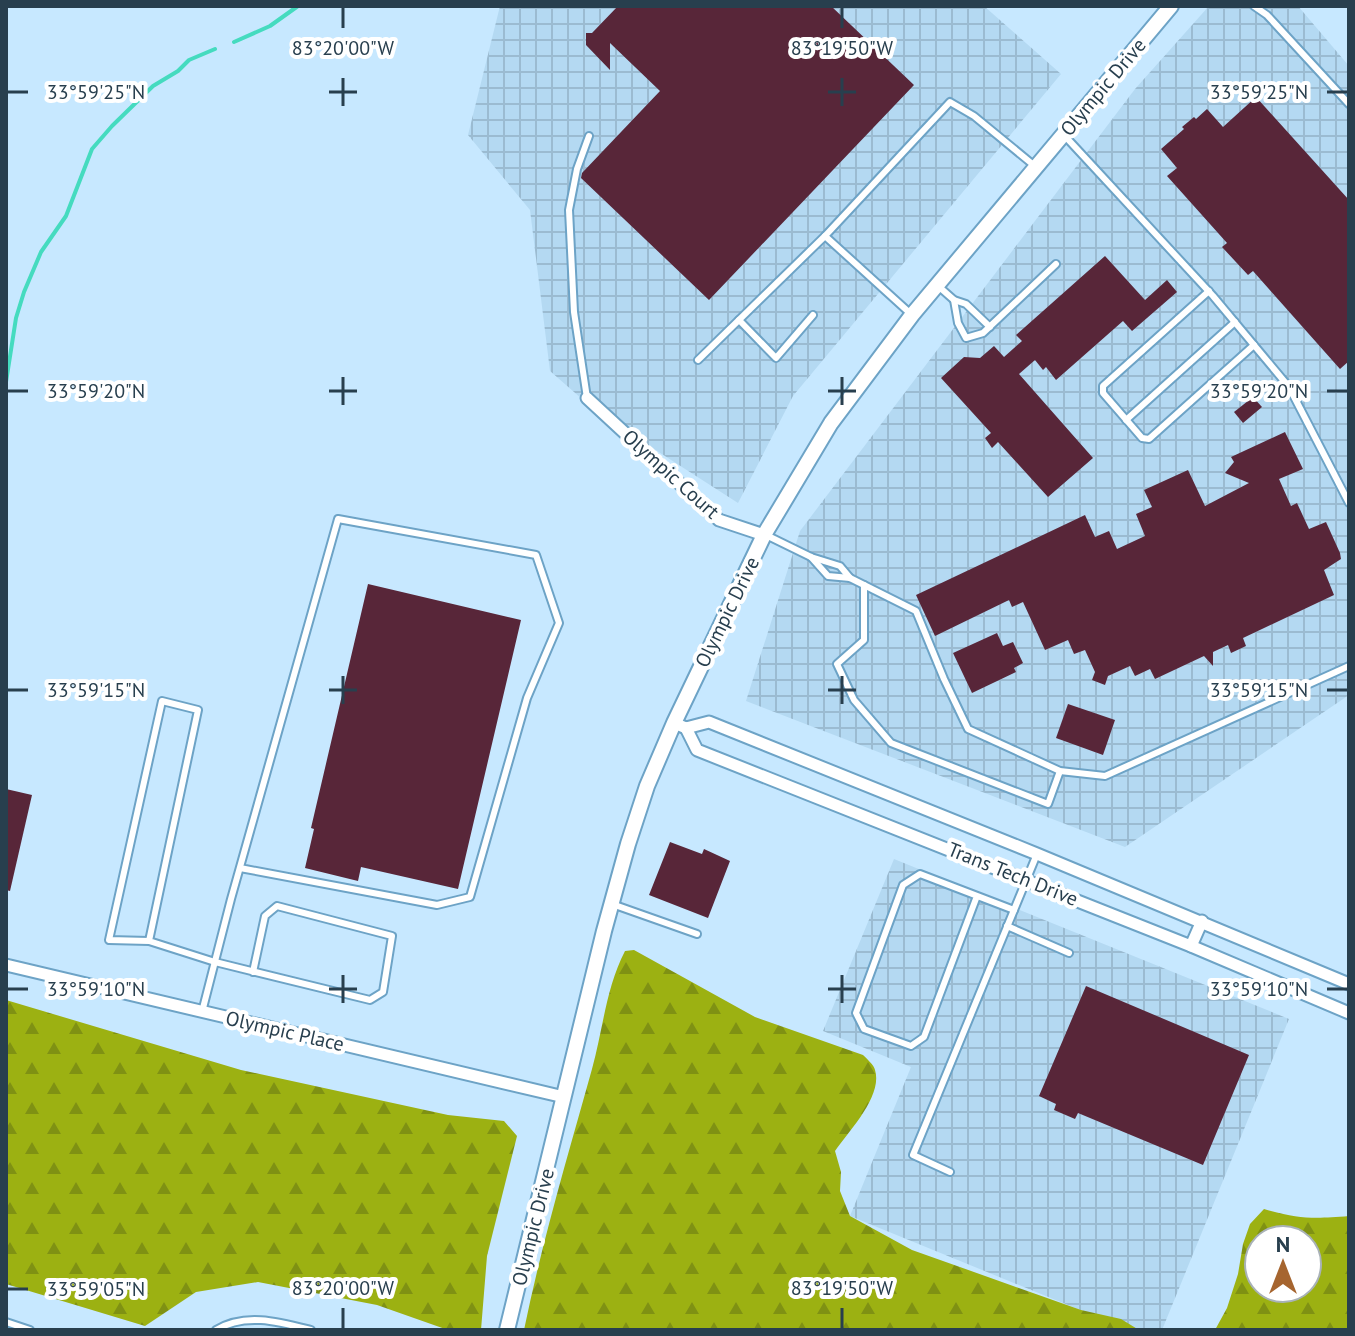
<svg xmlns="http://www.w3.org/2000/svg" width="1355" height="1336" font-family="'PT Sans',sans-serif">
	<defs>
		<pattern id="industrial-grid" width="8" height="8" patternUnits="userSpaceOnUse" patternTransform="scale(2)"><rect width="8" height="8" fill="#b4d9f2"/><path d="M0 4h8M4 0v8" fill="none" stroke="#9bbbd1"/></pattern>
		<pattern id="forest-firs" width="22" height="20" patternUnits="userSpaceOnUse" patternTransform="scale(2)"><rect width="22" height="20" fill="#9cb112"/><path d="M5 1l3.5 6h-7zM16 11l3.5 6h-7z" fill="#7f9113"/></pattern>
	</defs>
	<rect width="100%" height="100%" fill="#c7e8ff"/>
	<g fill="url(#industrial-grid)">
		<path d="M500 6H984L1061 74 793 396 738 503 598 413 550 371 530 210 468 135Z"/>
		<path d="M1209 6H1298L1349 66V695L1125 847 746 701 800 531 1135 89Z"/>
		<path d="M894 859 1289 1019 1162 1330H1129L850 1216 911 1067 823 1031Z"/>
	</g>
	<g fill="url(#forest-firs)" fill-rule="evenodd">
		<path d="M634 950 755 1017 863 1055C867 1059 874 1065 875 1070 883 1096 849 1131 835 1151L841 1172 840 1191 850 1216 912 1250 1081 1310 1121 1319 1139 1330H524C542 1242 568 1155 592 1069 603 1029 606 988 625 951Z"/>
		<path d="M6 1000 241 1070 448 1115 504 1121 517 1136 487 1256 481 1330H448L377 1305 258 1282 196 1292 145 1326 6 1284Z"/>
		<path d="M1264 1209C1299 1219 1313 1219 1349 1216V1330H1215L1227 1308 1238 1274 1243 1244 1250 1224ZM1259 1240H1307V1288H1259Z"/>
	</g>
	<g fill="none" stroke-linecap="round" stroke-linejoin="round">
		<g stroke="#45dbbf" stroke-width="4">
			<path d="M234 42 270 26 298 6"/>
			<path d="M6 382 16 318 24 292 41 252 66 216 92 149 112 126 153 86 178 71 189 60 215 49"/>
		</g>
	</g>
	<g fill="#582639">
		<path d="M618 6H831L914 85 709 300 581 178 582 173 660 91 610 43V70L586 45V33H592Z"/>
		<path d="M1256 97 1349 200V361L1340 369 1253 271 1248 275 1222 247 1227 243 1167 176 1177 168 1161 149 1184 129 1182 127 1194 117 1196 119 1207 109 1223 127Z"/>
		<path d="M1105 256 1145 300 1167 280 1177 292 1132 331 1123 321 1056 380 1046 367 1043 370 1035 360 1019 374 1093 458 1048 497 998 442 992 448 985 438 991 433 941 378 964 357 980 358 994 346 1004 357 1022 341 1016 335Z"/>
		<path d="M1253 397 1262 407 1243 423 1234 412Z"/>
		<path d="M1285 432 1303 469 1279 479 1291 506 1297 503 1309 529 1326 522 1340 553 1341 559 1324 570 1334 595 1243 638 1246 646 1231 653 1228 645 1213 652V666L1204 656 1155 679 1150 669 1135 676 1130 666 1108 676 1105 685 1092 680 1095 672 1085 650 1074 654 1068 640 1045 650 1023 602 1012 607 1009 600 935 636 916 595 1085 515 1095 537 1109 531 1117 549 1145 536 1136 514 1152 507 1144 490 1188 470 1205 506 1249 483 1225 473 1234 462 1231 457Z"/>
		<path d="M368 584 521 620 458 889 361 867 358 881 305 868 314 829 311 828Z"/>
		<path d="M997 633 1003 646 1013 642 1023 663 1014 668 1016 672 972 693 953 653Z"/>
		<path d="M1068 704 1115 720 1103 755 1056 738Z"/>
		<path d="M6 789 32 795 10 891 6 890Z"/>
		<path d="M670 842 702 854 704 849 730 861 708 918 649 895Z"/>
		<path d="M1086 986 1249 1055 1203 1165 1078 1113 1075 1119 1054 1110 1056 1104 1039 1096Z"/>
	</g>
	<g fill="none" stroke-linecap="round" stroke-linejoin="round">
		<defs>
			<g id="service">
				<path d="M1254 6 1267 15 1349 104"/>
				<path d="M1063 134 1213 296 1289 387 1349 503"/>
				<path d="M937 285 954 300 966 304 990 327"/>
				<path d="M1209 291 1103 386V393L1142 438 1149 439 1254 345"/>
				<path d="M954 300 958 323 966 338 983 333 1056 264"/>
				<path d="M912 315 825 236 950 102 974 116 1036 167"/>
				<path d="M739 320 776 358 813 315"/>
				<path d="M698 360 825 236"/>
				<path d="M587 398 574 312 569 210 577 169 589 136"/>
				<path d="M1126 420 1235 322"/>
				<path d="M766 535 811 557 840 566 850 578"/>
				<path d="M811 557 828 576 850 578 916 611 944 679 968 729 1060 771 1105 776 1349 666"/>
				<path d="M864 585V640L837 664 854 700 891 743 1048 804 1060 771"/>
				<path d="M977 896 924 1037 911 1046 864 1029 856 1013 903 885 920 874 1014 910 1037 854"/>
				<path d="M612 904 697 934"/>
				<path d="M1007 926 1069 953"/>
				<path d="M149 941 198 710 162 701 109 940 149 941 215 962 370 1000 383 992 392 936 277 906 265 916 253 972"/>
				<path d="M202 1012 231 899 338 519 536 555 559 623 527 698 470 897 437 905 240 868"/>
				<path d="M950 1172 913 1155 1014 910"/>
				<path d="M6 1322 30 1330"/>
				<path d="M216 1330C245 1312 280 1322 311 1330"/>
			</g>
			<g id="minor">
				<path d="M587 398 719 520 764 535"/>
				<path d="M674 723 686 728 709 722 1037 854 1349 984"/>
				<path d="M686 728 697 750 1191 946 1349 1013"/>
				<path d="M1191 946 1202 921"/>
				<path d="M6 965 564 1097"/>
			</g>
			<path id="tertiary" d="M507 1330 604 931 628 844 647 786 674 723 764 535 831 423 912 315 1171 6"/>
		</defs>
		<use href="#service" stroke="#6da3c6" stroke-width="10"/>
		<use href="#minor" stroke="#6da3c6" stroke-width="15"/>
		<use href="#tertiary" stroke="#6da3c6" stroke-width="18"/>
		<use href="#service" stroke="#fff" stroke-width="6"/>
		<use href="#minor" stroke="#fff" stroke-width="11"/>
		<use href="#tertiary" stroke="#fff" stroke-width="14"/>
	</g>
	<path fill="none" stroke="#283f4e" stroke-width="3" d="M343 8V28M842 8V28M343 78V106M842 78V106M8 92H28M329 92H357M828 92H856M1327 92H1347M343 377V405M842 377V405M8 391H28M329 391H357M828 391H856M1327 391H1347M343 676V704M842 676V704M8 690H28M329 690H357M828 690H856M1327 690H1347M343 975V1003M842 975V1003M8 989H28M329 989H357M828 989H856M1327 989H1347M8 1289H28M343 1308V1328M842 1308V1328"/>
	<g text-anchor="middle" stroke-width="8" stroke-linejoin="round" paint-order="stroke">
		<g font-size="20" fill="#283f4e" stroke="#fff">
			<text transform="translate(1103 87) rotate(-50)" y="7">Olympic Drive</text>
			<text transform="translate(671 474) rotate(42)" y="7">Olympic Court</text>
			<text transform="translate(727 612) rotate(-64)" y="7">Olympic Drive</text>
			<text transform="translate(1013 874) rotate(22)" y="7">Trans Tech Drive</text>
			<text transform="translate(285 1031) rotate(13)" y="7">Olympic Place</text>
			<text transform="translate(533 1227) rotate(-76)" y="7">Olympic Drive</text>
		</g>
	</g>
	<g font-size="20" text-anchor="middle" fill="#283f4e" stroke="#fff" stroke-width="8" stroke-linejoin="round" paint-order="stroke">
		<text x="343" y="55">83°20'00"W</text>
		<text x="842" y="55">83°19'50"W</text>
		<text x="96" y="99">33°59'25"N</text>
		<text x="1259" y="99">33°59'25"N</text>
		<text x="96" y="398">33°59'20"N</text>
		<text x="1259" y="398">33°59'20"N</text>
		<text x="96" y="697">33°59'15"N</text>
		<text x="1259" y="697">33°59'15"N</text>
		<text x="96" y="996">33°59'10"N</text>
		<text x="1259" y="996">33°59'10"N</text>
		<text x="343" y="1295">83°20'00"W</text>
		<text x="842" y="1295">83°19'50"W</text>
		<text x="96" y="1296">33°59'05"N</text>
	</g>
	<rect width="1355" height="1336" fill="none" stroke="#283f4e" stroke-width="16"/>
	<g transform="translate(1283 1264)"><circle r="38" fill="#ffffff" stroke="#a9b2b8" stroke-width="2"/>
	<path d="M0-6L14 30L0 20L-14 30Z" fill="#a6652f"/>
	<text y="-12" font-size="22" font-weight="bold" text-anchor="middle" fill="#283f4e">N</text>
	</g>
</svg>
